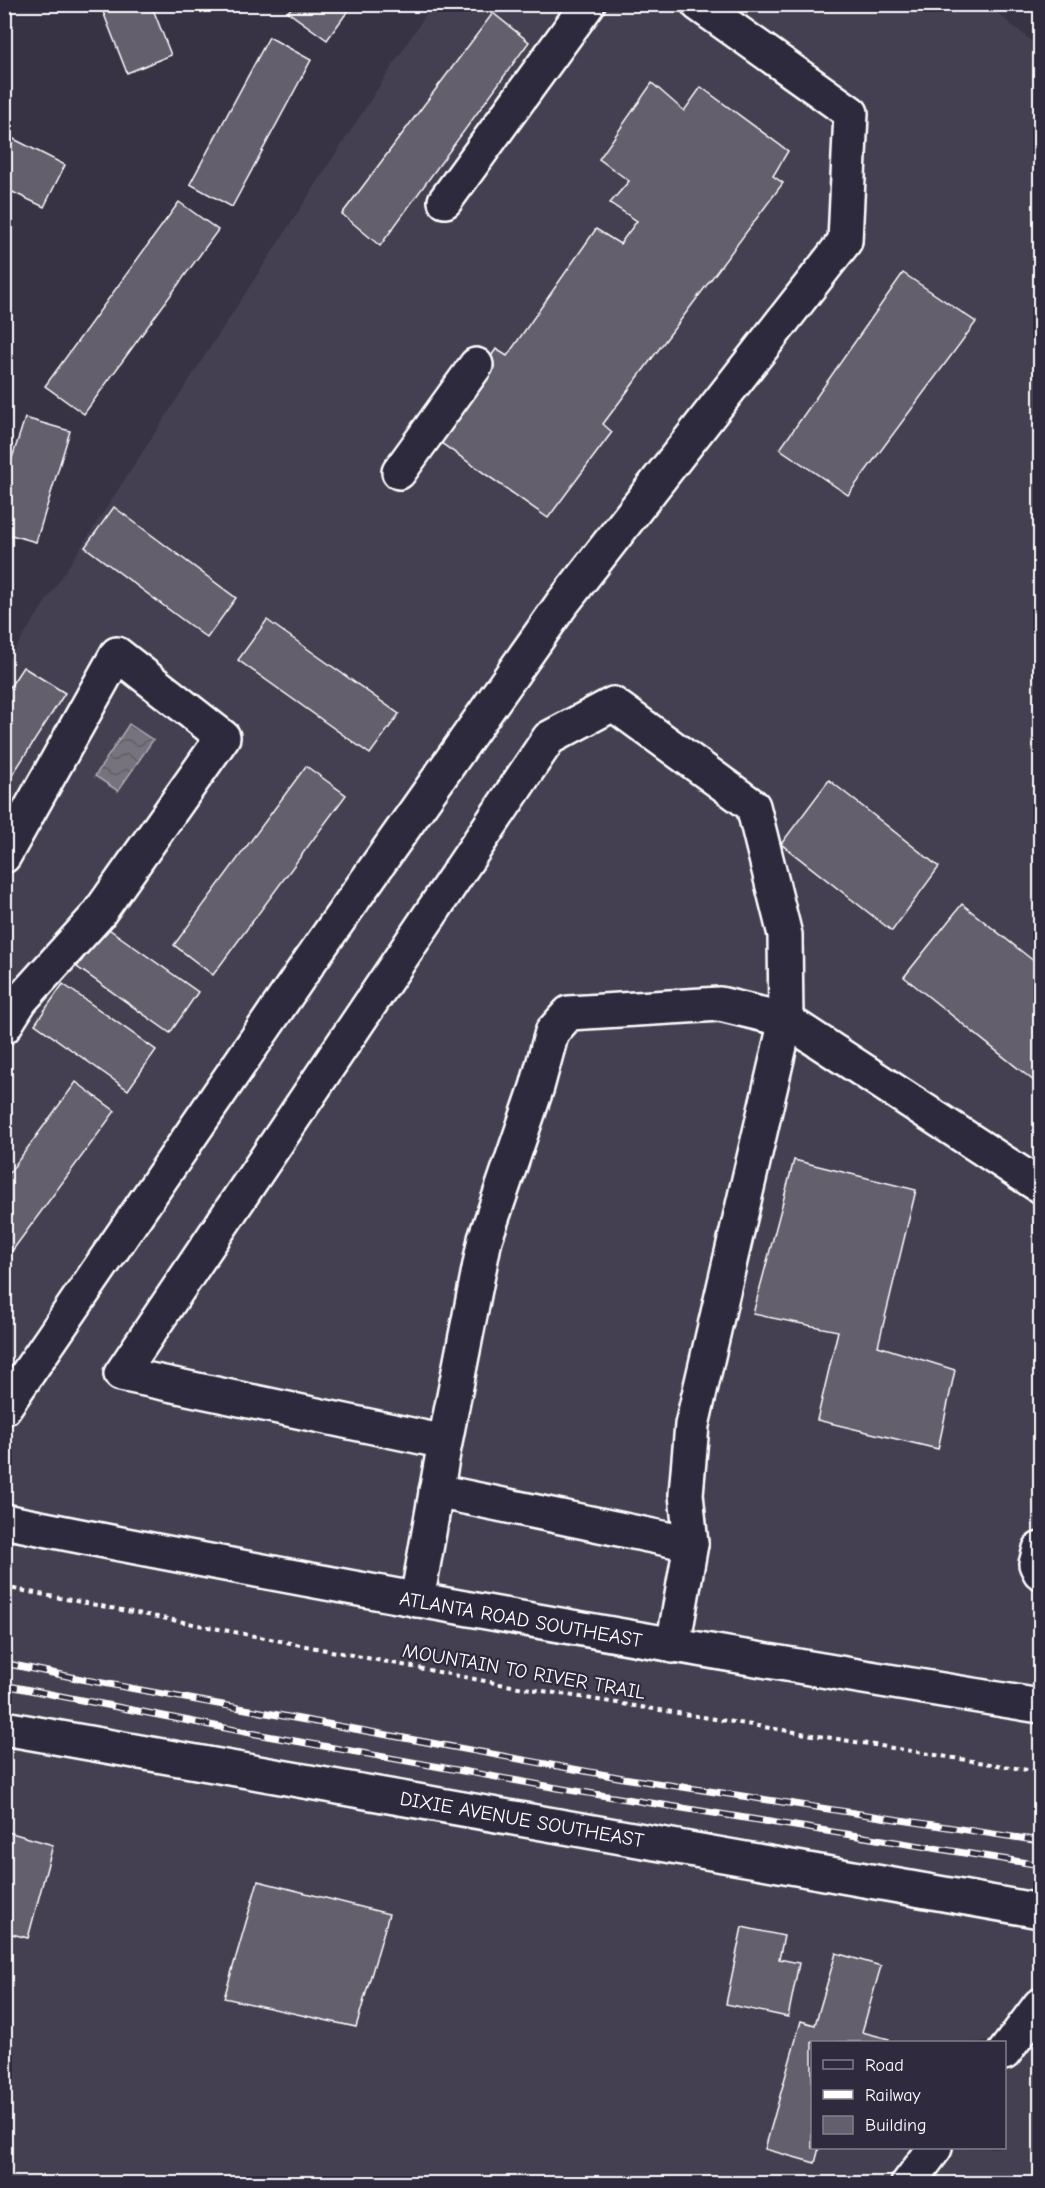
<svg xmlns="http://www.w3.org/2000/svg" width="1045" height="2188" font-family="'Comic Neue',sans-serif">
	<defs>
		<pattern id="water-waves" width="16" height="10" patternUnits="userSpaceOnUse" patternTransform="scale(1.5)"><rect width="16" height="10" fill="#76737f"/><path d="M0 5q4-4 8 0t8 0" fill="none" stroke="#5f5e63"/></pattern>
	</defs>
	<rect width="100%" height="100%" fill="#373345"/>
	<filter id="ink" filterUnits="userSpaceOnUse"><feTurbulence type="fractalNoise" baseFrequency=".0167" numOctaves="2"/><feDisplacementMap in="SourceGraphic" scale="12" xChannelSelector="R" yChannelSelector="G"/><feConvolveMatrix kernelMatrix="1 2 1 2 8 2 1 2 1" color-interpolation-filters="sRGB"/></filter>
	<g filter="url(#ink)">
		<path fill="#444051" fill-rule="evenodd" d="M432 5H987L1040 48V2183H5L4 666ZM812 2042H1004V2148H812Z"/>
		<path fill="url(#water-waves)" stroke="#adabb2" stroke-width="1.5" d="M129 724 153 740 118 791 95 776Z"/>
		<g fill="#635f6d" stroke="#fff" stroke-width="1.5">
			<path d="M100 4H151L171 55 127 73Z"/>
			<path d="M294 4H353L327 40 288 12Z"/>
			<path d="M493 13 529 42 380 246 342 214Z"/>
			<path d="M269 37 311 60 232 207 190 184Z"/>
			<path d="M652 83 684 111 701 87 788 151 773 176 783 183 603 424 612 432 548 518 434 438 496 349 507 356 596 229 620 244 637 221 610 203 629 181 599 159Z"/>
			<path d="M4 134 65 165 44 207 4 188Z"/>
			<path d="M179 202 218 230 84 414 45 386Z"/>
			<path d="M903 273 976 322 848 495 780 449Z"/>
			<path d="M25 418 70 431 36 542 4 533V483Z"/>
			<path d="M114 507 236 598 207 638 85 547Z"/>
			<path d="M267 620 399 714 370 754 238 660Z"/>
			<path d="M23 667 65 693 4 788V696Z"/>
			<path d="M306 766 346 795 213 975 174 945Z"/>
			<path d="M829 780 939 867 892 931 781 844Z"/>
			<path d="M962 904 1040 966V1086L904 977Z"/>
			<path d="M106 927 198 992 170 1033 77 967Z"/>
			<path d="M63 984 156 1050 128 1090 35 1024Z"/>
			<path d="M76 1082 115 1111 4 1262V1180Z"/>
			<path d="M794 1160 916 1190 878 1346 955 1370 938 1449 817 1420 838 1331 753 1314Z"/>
			<path d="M8 1832 53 1845 28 1938 4 1932V1843Z"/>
			<path d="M258 1881 389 1914 356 2027 224 1998Z"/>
			<path d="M742 1927 784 1936 779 1959 799 1963 788 2017 726 2004Z"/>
			<path d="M836 1953 881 1966 862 2032 889 2039 888 2042H812V2148H819L815 2163 765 2149 801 2021 815 2025Z"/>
		</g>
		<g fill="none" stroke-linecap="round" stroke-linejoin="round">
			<defs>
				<g id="minor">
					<path d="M445 201 588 4"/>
					<path d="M399 472 476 365"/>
					<path d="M4 856 117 654 223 737 97 916 21 1000 4 1027"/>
					<path d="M4 1408 312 958 561 605 845 241 851 113 698 4"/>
					<path d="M445 1442 485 1239 537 1087 552 1032 569 1013 720 1004 786 1020 1040 1186"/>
					<path d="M436 1491 691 1544 673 1646"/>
					<path d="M1040 1549 1036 1564 1040 1572"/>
					<path d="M417 1600 445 1442 121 1374 549 738 613 704 753 806 785 935 786 1020 692 1425 686 1494 691 1544"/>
					<path d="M4 1728 1040 1911"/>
					<path d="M1004 2053 1040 2005"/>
					<path d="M908 2184 935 2148"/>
				</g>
				<path id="major" d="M4 1521C349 1590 694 1650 1040 1706"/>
			</defs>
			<use href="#minor" stroke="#fff" stroke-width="38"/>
			<use href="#major" stroke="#fff" stroke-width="38"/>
			<path stroke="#fff" stroke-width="4" stroke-dasharray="4.5 4.5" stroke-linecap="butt" d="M4 1587 500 1684 1040 1772"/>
			<use href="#minor" stroke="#2f2a3d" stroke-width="33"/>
			<use href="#major" stroke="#2f2a3d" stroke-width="33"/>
			<defs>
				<g id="rail">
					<path d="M4 1663 86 1680 623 1778 1040 1841"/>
					<path d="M4 1685 256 1734 563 1789 1040 1865"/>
				</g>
			</defs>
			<use href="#rail" stroke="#fff" stroke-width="7"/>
			<use href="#rail" stroke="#2f2a3d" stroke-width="4.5" stroke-dasharray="14" stroke-linecap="butt"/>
		</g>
	</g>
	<g text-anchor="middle" stroke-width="4.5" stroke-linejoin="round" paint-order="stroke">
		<g font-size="20" fill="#fff" stroke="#2f2a3d">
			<text transform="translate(521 1619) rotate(10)" y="7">ATLANTA ROAD SOUTHEAST</text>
			<text transform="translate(524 1671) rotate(10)" y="7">MOUNTAIN TO RIVER TRAIL</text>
			<text transform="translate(522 1819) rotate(10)" y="7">DIXIE AVENUE SOUTHEAST</text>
		</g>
	</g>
	<rect width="1045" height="2188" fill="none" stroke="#2f2a3d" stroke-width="24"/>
	<rect x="12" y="12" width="1021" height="2164" fill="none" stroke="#fff" stroke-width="2" filter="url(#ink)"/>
	<rect x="811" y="2041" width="195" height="108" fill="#2f2a3d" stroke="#827f8b" stroke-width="1.5"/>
	<rect x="823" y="2060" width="30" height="9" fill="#2f2a3d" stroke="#827f8b" stroke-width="1.5"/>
	<text x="865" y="2071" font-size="18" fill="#ffffff">Road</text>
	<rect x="823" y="2090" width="30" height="9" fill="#ffffff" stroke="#827f8b" stroke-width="1.5"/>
	<text x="865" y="2101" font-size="18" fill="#ffffff">Railway</text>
	<rect x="823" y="2116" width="30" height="18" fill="#635f6d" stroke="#827f8b" stroke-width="1.5"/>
	<text x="865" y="2131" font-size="18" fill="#ffffff">Building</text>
</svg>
